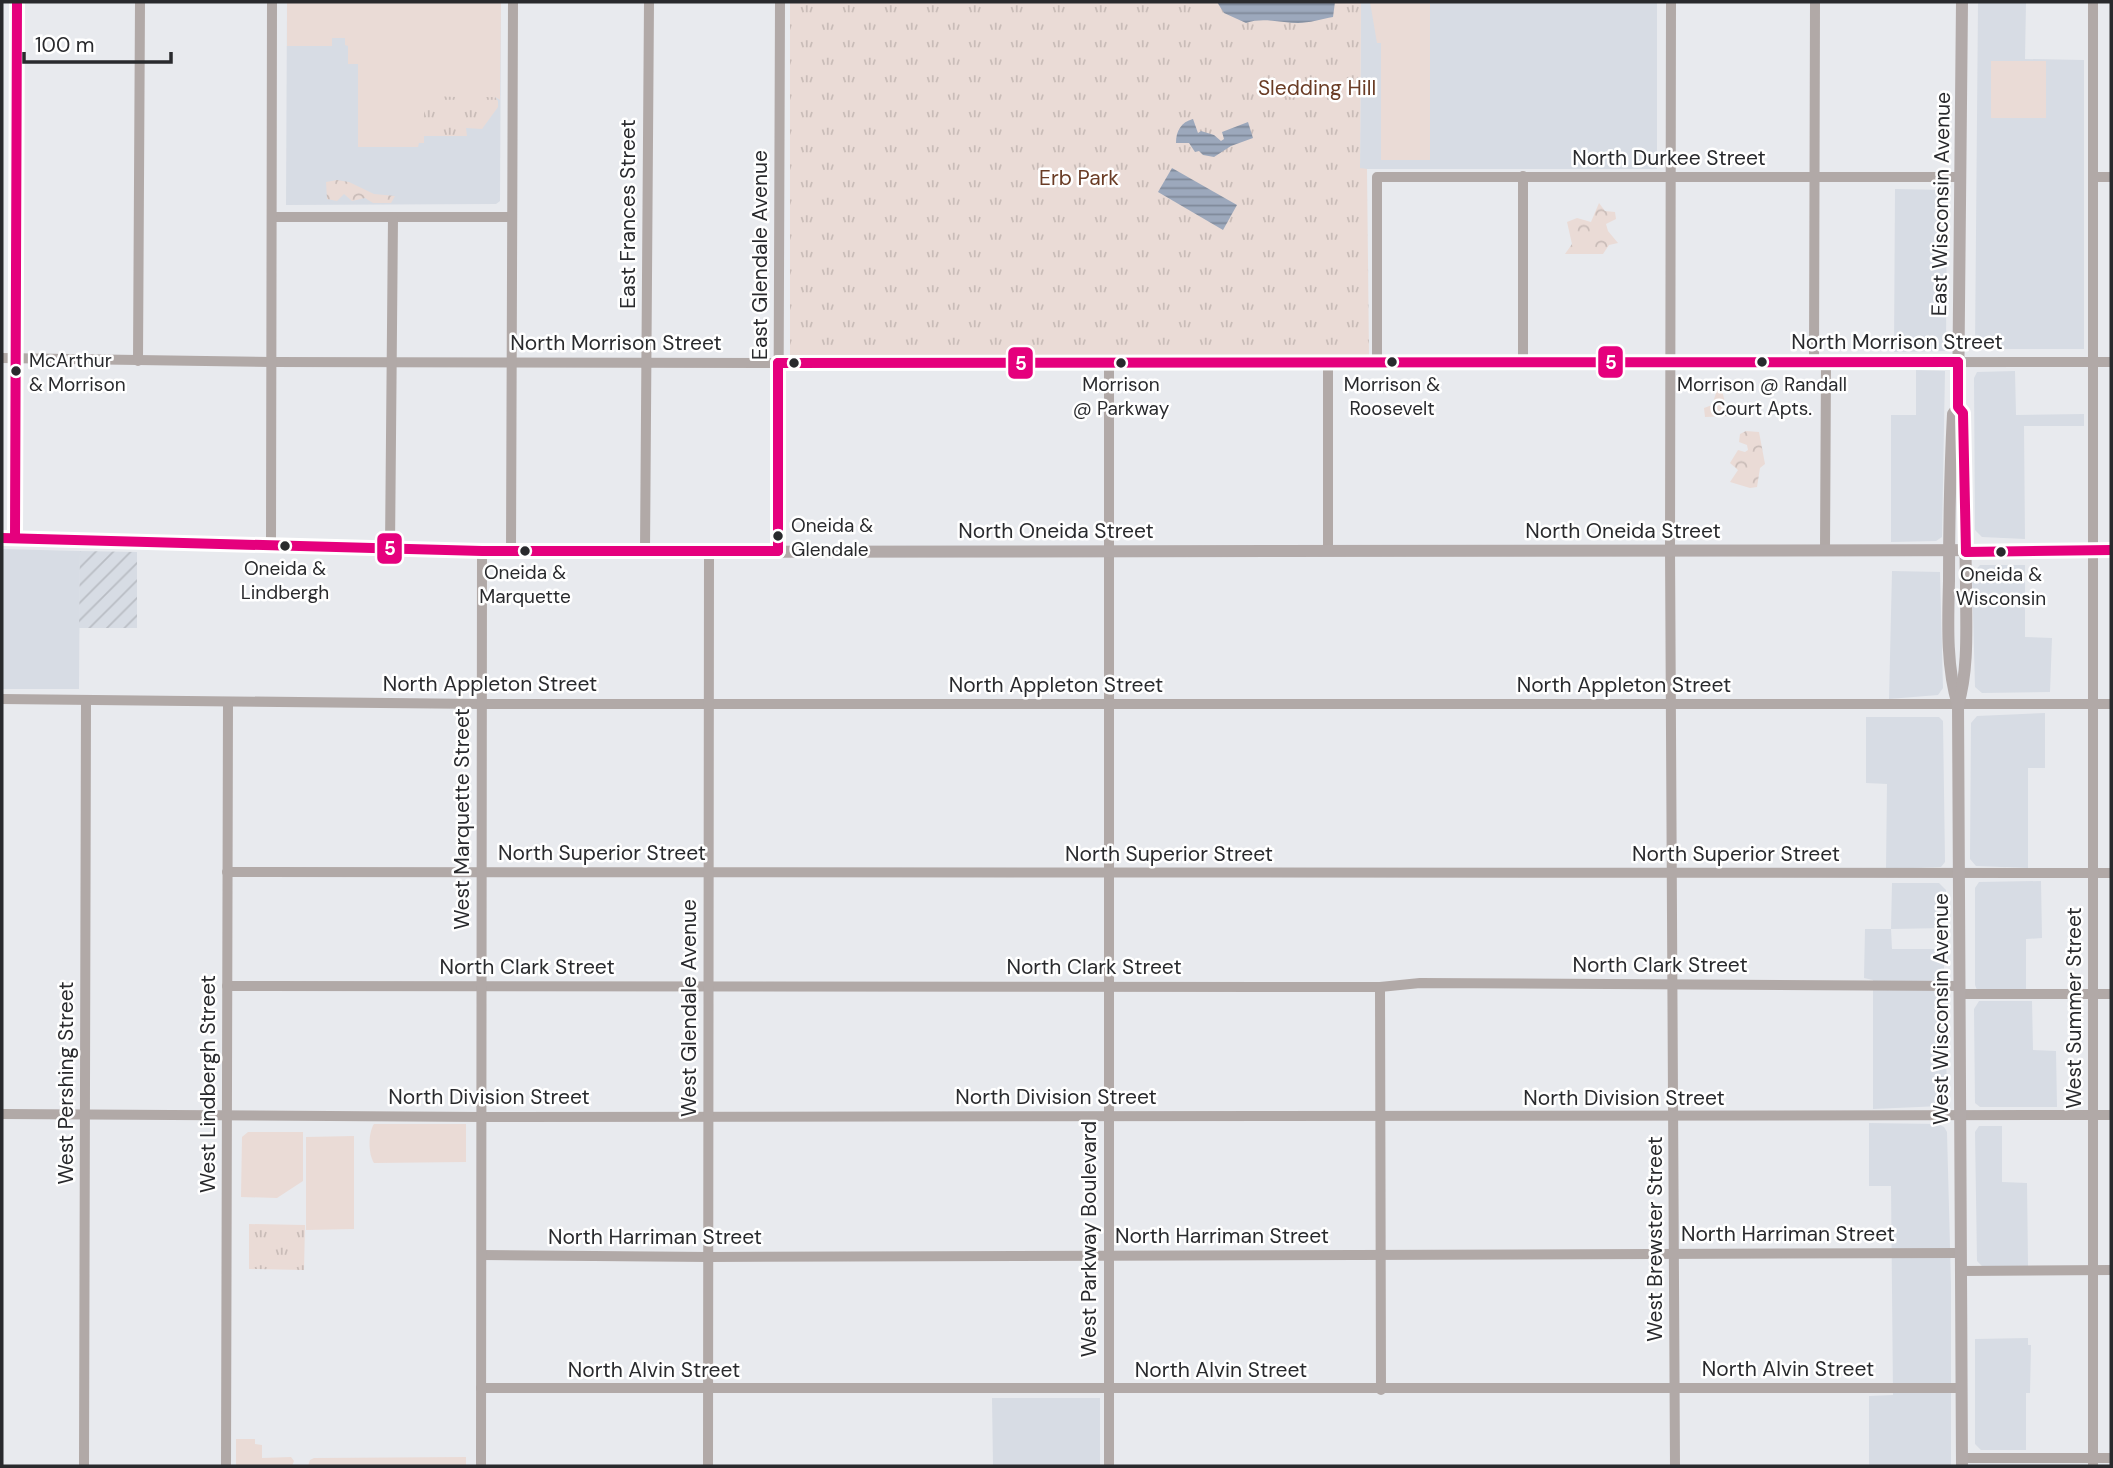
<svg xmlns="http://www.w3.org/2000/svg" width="2113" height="1468" font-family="'DM Sans',sans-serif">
	<defs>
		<pattern id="industrial-furrows" width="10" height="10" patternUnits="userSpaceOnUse" patternTransform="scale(1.75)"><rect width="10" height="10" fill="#d7dce4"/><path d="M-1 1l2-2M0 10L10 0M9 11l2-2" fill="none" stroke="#b9bdc4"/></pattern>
		<pattern id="forest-crowns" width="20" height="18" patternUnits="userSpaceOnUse" patternTransform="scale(1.75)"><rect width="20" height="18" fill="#eadbd6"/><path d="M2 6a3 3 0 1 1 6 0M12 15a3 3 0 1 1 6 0" fill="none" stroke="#c9bcb8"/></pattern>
		<pattern id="park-tufts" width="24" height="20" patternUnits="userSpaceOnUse" patternTransform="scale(1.75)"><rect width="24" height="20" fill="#eadbd6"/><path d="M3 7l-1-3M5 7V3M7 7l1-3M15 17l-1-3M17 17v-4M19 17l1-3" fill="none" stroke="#c9bcb8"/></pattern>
		<pattern id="water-rules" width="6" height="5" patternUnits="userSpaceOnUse" patternTransform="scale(1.75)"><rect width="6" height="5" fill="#9ca8bc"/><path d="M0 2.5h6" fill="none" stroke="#7f8999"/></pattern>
	</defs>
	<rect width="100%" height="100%" fill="#e8eaee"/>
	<g fill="#d7dce4">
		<path d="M287 2H501L500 201 496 204 286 205Z"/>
		<path d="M1361 2H1657V169H1360Z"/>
		<path d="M1978 2H2026L2025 59 2084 60V349H1975Z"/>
		<path d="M1895 189 1947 190 1946 351 1894 352Z"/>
		<path d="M1916 370 1945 371 1942 537 1936 541 1891 542V415H1916Z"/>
		<path d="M2015 371 2016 415 2084 414V426H2024L2025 539 1982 537 1975 530 1974 378 1977 372Z"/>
		<path d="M2 549 80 551 79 689H2Z"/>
		<path d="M1980 565H2025V637L2052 638 2050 692 1982 693 1975 687 1972 574Z"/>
		<path d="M1892 571 1940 572 1943 688 1938 695 1889 699Z"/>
		<path d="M2045 713V768H2028V868L1976 866 1970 859 1971 723 1977 716Z"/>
		<path d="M1866 717H1939L1943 721 1945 862 1941 867 1886 869 1887 784 1866 783Z"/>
		<path d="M2041 881 2042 938 2026 939V989L1977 990 1975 985V888L1979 882Z"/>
		<path d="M1892 883H1939L1946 890 1945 928 1891 929 1892 949H1944V976L1949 1001 1946 1045 1947 1100 1941 1106 1873 1109V980L1864 978 1865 929H1891Z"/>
		<path d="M1979 1001H2032L2033 1050 2056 1051 2057 1107H1980L1975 1103 1974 1009Z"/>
		<path d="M1869 1123 1938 1124 1944 1127 1947 1132 1951 1285V1466H1869V1396L1893 1395 1891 1186H1869Z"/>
		<path d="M1979 1126H2002V1182L2027 1183 2028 1266H1982L1977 1261 1975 1132Z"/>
		<path d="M2028 1338V1345H2031L2030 1393H2026V1450H1981L1975 1444V1339Z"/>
		<path d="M992 1398H1100V1466H993Z"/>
	</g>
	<path fill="url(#industrial-furrows)" d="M80 551 137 552V628H79Z"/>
	<g fill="#eadbd6">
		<path d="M287 2H501L500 100 495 97 424 104V143H419L418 147H358V64H348V46L345 45V38H332V46H287Z"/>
		<path d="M1370 2H1430V160H1381V43H1377Z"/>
		<rect x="1991" y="61" width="55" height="57"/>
		<path d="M374 1124H466V1162L374 1163C368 1154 368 1133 374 1124Z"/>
		<path d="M248 1132H303V1181L277 1198 241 1197 242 1137Z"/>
		<path d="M354 1136V1229L306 1230V1137Z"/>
		<path d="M236 1439H255V1444L262 1445V1458L291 1457 294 1461 292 1466H236Z"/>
		<path d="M466 1457V1466H308L310 1460 314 1458Z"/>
	</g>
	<g fill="url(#forest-crowns)">
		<path d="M337 180 349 182 374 194 395 196 391 203H373L365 198 352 201 344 194 337 201 327 199 326 182Z"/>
		<path d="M1599 203 1605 211 1615 212 1616 219 1606 224 1608 231 1618 243 1609 245 1603 254H1565L1572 244 1567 222 1577 218 1591 222Z"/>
		<path d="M1721 387 1726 406 1732 413 1731 416 1705 417 1704 408 1712 405 1717 390Z"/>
		<path d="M1746 431 1759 432 1765 464 1760 468 1757 487 1750 488 1730 482 1738 470 1730 463 1738 450 1745 452 1748 450 1747 445 1739 442 1740 434Z"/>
	</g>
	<g fill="url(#park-tufts)">
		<path d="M790 2H1361L1360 168 1367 169 1369 355H790Z"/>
		<path d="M431 96 456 97 462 100 467 97H495L498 101V107L482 129 466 128 467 136H424V104Z"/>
		<path d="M249 1224 305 1225 304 1270 249 1269Z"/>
	</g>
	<g fill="url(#water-rules)">
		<path d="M1217 2H1335L1333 17C1322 19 1309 23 1298 23 1281 23 1263 17 1246 23L1224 13Z"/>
		<path d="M1193 119 1198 133 1201 131 1214 135 1221 141 1224 139 1222 132 1248 122 1253 138 1231 146 1214 157 1203 155 1199 151 1195 152 1189 143H1176C1176 131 1181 122 1193 119Z"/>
		<path d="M1172 168 1237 205 1223 230 1158 192Z"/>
	</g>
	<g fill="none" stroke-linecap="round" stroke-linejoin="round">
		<g stroke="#b1a9a7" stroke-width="10">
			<path d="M1671 2 1670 549 1675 1466"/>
			<path d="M1523 176V362"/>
			<path d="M2094 177H2111"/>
			<path d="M272 217H512"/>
			<path d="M2 358 272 362 778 363 2111 362"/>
			<path d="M138 361 140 2"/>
			<path d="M1814 361 1815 2"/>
			<path d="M1377 362V177H1960"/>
			<path d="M1109 363V1466"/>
			<path d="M1328 363V550"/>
			<path d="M15 538 17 2"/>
			<path d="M271 545 272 2"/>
			<path d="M390 548 393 217"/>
			<path d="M511 551 513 2"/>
			<path d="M778 551 780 2"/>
			<path d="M1825 551 1826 361"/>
			<path d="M645 552 649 2"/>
			<path d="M2 699 482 704H2111"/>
			<path d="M227 872 2111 873"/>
			<path d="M227 986 1380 987 1420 983 1960 986"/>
			<path d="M1380 987 1381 1390"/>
			<path d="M1960 994H2111"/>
			<path d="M2 1114 482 1117 2111 1115"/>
			<path d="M482 1255 708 1257 1961 1253"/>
			<path d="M1961 1271 2111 1270"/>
			<path d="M481 1388H1961"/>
			<path d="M1961 1458H2111"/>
			<path d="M84 1466 86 700"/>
			<path d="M226 1466 228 702"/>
			<path d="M481 1466 482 551"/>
			<path d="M708 1466 709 551"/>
			<path d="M2093 1466V2"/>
		</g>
		<g stroke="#b2aaa9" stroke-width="12">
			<path d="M2 538 563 552 2111 550"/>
			<path d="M1958 705C1946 667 1948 621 1949 581 1949 525 1950 470 1953 414L1958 407"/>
			<path d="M1962 1466 1958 705C1969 668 1966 625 1966 586 1965 529 1965 471 1963 413L1958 407 1962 2"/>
		</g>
		<defs>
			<g id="bus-1">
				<path d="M1958 362V407L1963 413 1966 552"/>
				<path d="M778 363 1958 362"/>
				<path d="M778 363V551"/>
				<path d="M2 538 482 551H778"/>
				<path d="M15 538 17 2"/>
				<path d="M1966 552 2111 550"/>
			</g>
		</defs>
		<use href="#bus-1" stroke="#fff" stroke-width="16"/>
		<use href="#bus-1" stroke="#e5007d" stroke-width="10"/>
	</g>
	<g fill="#292a2d" stroke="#fff" stroke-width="2.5">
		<circle cx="1392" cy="362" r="6"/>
		<circle cx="1762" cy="362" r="6"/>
		<circle cx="794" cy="363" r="6"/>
		<circle cx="1121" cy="363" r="6"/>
		<circle cx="16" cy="371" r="6"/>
		<circle cx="778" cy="536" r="6"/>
		<circle cx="285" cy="546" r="6"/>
		<circle cx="525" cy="551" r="6"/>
		<circle cx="2001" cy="552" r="6"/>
	</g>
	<g text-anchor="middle" stroke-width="5" stroke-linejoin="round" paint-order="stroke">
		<g font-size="19" fill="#292a2d" stroke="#fff">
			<text x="29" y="367" text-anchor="start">McArthur<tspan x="29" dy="24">&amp; Morrison</tspan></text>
			<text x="1121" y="391">Morrison<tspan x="1121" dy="24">@ Parkway</tspan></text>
			<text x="1392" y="391">Morrison &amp;<tspan x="1392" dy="24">Roosevelt</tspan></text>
			<text x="1762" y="391">Morrison @ Randall<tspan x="1762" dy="24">Court Apts.</tspan></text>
			<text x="791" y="532" text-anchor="start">Oneida &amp;<tspan x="791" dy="24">Glendale</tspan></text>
			<text x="285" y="575">Oneida &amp;<tspan x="285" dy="24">Lindbergh</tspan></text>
			<text x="525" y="579">Oneida &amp;<tspan x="525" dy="24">Marquette</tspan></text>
			<text x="2001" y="581">Oneida &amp;<tspan x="2001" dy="24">Wisconsin</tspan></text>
		</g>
		<g font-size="21" fill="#6a3c25" stroke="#fff">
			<text x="1317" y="95">Sledding Hill</text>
			<text x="1079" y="185">Erb Park</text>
		</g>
		<g font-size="21" fill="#292a2d" stroke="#fff">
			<text x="1669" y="165">North Durkee Street</text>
			<text transform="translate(1941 204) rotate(-89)" y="7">East Wisconsin Avenue</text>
			<text transform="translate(628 214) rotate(-90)" y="7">East Frances Street</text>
			<text transform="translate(760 255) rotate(-90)" y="7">East Glendale Avenue</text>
			<text x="1897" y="349">North Morrison Street</text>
			<text x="616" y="350">North Morrison Street</text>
			<text x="1056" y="538">North Oneida Street</text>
			<text x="1623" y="538">North Oneida Street</text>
			<text x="490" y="691">North Appleton Street</text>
			<text x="1056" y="692">North Appleton Street</text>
			<text x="1624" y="692">North Appleton Street</text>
			<text transform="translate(462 819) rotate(-90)" y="7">West Marquette Street</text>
			<text x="602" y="860">North Superior Street</text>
			<text x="1169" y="861">North Superior Street</text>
			<text x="1736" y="861">North Superior Street</text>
			<text x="1660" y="972">North Clark Street</text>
			<text x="527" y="974">North Clark Street</text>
			<text x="1094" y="974">North Clark Street</text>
			<text transform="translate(689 1008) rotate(-90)" y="7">West Glendale Avenue</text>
			<text transform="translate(2074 1008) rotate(-90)" y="7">West Summer Street</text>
			<text transform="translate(1941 1009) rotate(-90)" y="7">West Wisconsin Avenue</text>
			<text transform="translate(66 1083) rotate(-90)" y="7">West Pershing Street</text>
			<text transform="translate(208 1084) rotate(-90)" y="7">West Lindbergh Street</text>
			<text x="489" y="1104">North Division Street</text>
			<text x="1056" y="1104">North Division Street</text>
			<text x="1624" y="1105">North Division Street</text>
			<text x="1788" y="1241">North Harriman Street</text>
			<text x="1222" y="1243">North Harriman Street</text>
			<text x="655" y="1244">North Harriman Street</text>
			<text transform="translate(1089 1239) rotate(-90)" y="7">West Parkway Boulevard</text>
			<text transform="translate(1655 1239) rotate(-90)" y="7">West Brewster Street</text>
			<text x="1788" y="1376">North Alvin Street</text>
			<text x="654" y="1377">North Alvin Street</text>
			<text x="1221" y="1377">North Alvin Street</text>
		</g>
	</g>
	<g stroke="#fff" stroke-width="2.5">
		<rect x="1597" y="345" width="27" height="34" rx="7" fill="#e5007d"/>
		<rect x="1007" y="346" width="27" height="34" rx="7" fill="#e5007d"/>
		<rect x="376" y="532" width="27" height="33" rx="7" fill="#e5007d"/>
	</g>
	<g font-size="19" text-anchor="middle" font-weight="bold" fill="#fff">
		<text x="1611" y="369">5</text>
		<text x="1021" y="370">5</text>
		<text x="390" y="555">5</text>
	</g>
	<rect width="2113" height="1468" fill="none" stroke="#292a2d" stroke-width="7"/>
	<path d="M24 52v10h147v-10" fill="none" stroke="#292a2d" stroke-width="3.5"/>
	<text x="35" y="52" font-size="21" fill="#292a2d" stroke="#ffffff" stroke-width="5" paint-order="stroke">100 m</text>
</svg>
